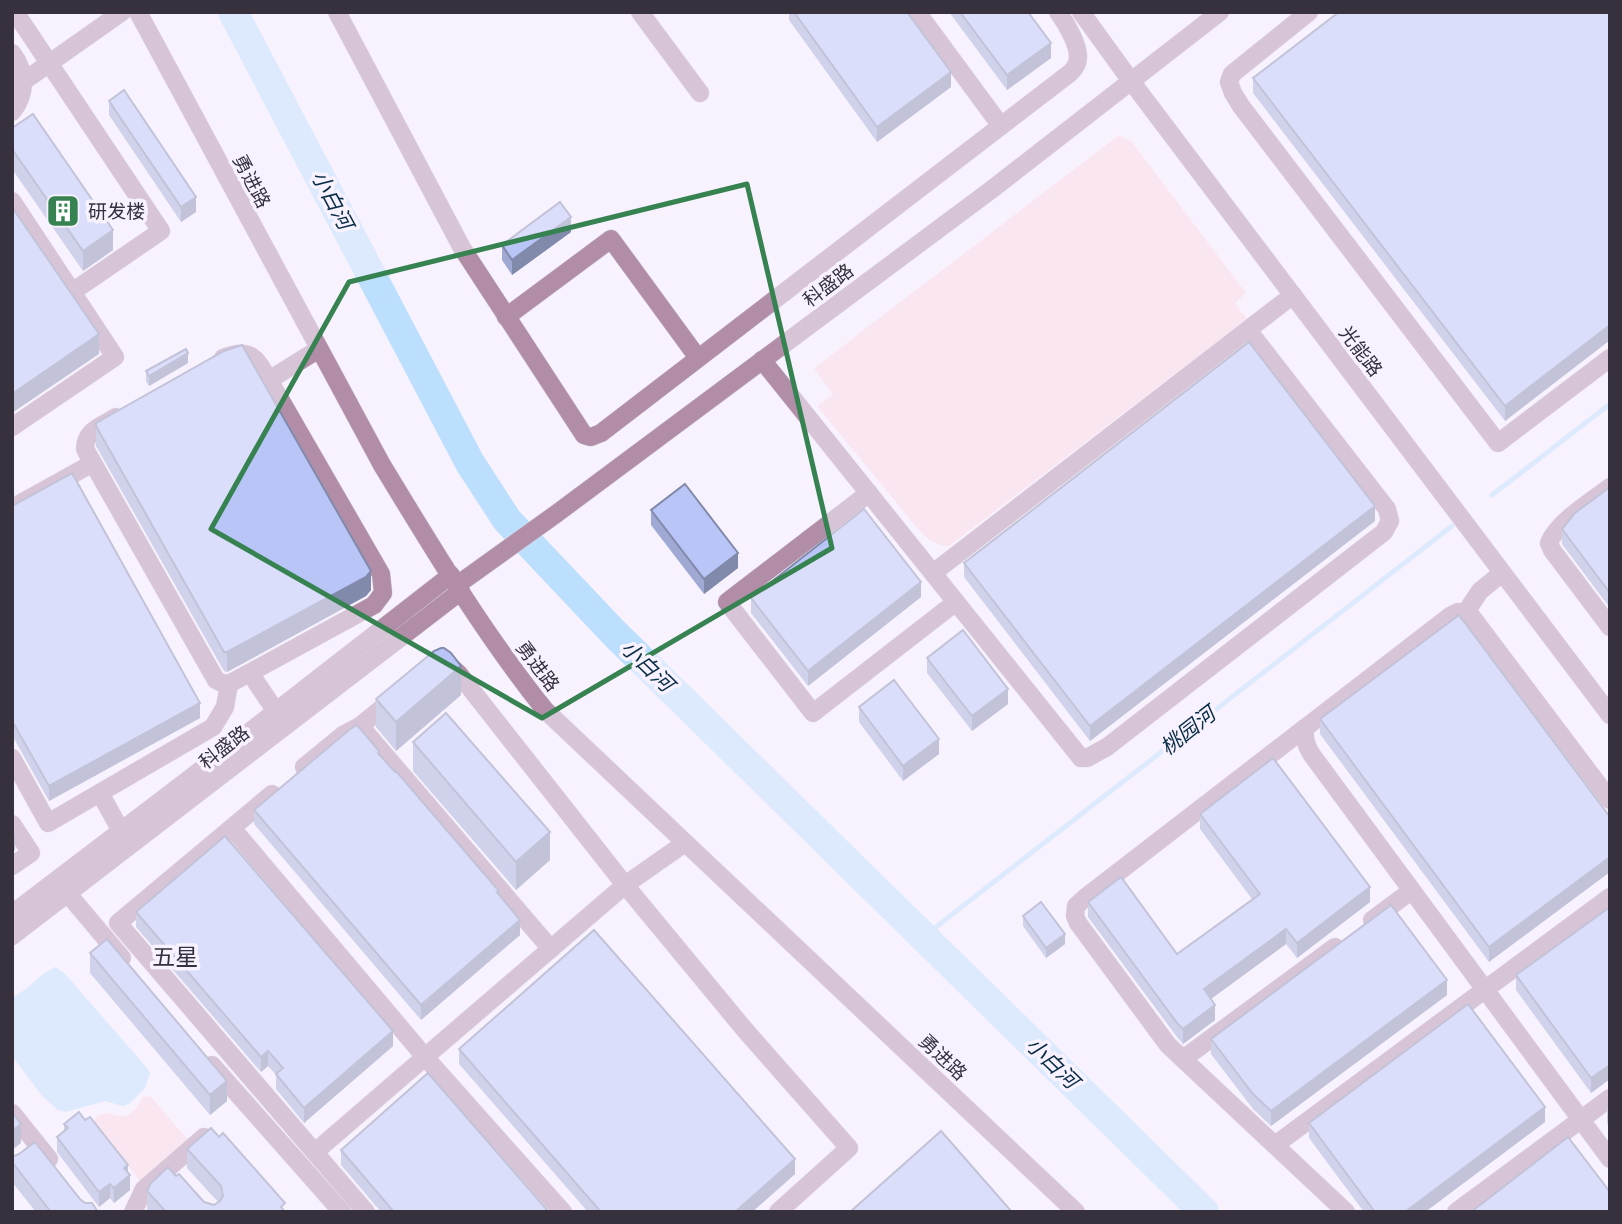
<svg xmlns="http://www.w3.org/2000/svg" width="1622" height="1224" font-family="'Fira Sans','Noto Sans SC',sans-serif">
	<rect width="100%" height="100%" fill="#f7f2fe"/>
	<g fill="#fdd8df">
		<path d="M1119 135 1132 142 1246 293 1235 303 1247 319 949 546C935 545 927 539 918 529L817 406 833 395 814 368Z"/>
		<path d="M150 1096 190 1142 141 1182 95 1123V1119C108 1104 118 1124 132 1112 137 1108 140 1102 143 1097Z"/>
	</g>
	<path fill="#bcdffe" d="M56 967 66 975 147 1068 150 1073 145 1088 129 1104 123 1106 105 1101 66 1112 58 1110 43 1097 12 1056V997C29 991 39 973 56 967Z"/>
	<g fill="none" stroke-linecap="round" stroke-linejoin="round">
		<g stroke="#bcdffe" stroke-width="5">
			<path d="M1492 495 1610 404"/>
			<path d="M923 937 1452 526"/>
		</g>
		<path stroke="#bcdffe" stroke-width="30" d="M233 12 470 463 507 520 615 634 1204 1212"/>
		<defs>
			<g id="minor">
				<path d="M15 12 161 231 72 292"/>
				<path d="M138 12 382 465C433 549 484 634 545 710L1076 1212"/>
				<path d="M337 12 462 248 584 435 591 437 601 433 1070 73C1073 70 1076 66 1077 63 1082 49 1066 23 1058 12"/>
				<path d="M640 12 700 93"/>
				<path d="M917 12 1001 126"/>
				<path d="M1081 12 1131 81 1610 715"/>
				<path d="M1309 12 1232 74 1229 82 1233 93 1241 106 1498 443 1610 358"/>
				<path d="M12 53C26 71 27 94 12 112"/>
				<path d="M24 81 122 12"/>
				<path d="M12 201 115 357 12 427"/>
				<path d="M506 317 611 239 698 358"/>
				<path d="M223 358C251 347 256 358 269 380L319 349"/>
				<path d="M762 360 1081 758H1087L1107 747 1384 532 1390 521 1387 509 1248 330"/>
				<path d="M116 417C102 426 85 430 85 449L216 680 222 683 229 684 374 605 383 593 381 574 269 380"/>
				<path d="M1610 487C1592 501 1557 522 1549 543L1552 550 1610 627"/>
				<path d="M869 493 727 602 813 713 956 602"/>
				<path d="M12 508 93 463"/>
				<path d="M933 573 1293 295"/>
				<path d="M457 585 556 514 991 190 1220 12"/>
				<path d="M1466 612 1480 591 1502 573"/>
				<path d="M444 665H449L459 674 625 885 745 1030 849 1148 778 1212"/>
				<path d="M250 673 281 719"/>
				<path d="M360 726 551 949"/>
				<path d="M1305 728 1086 897 1076 906 1075 916 1078 923 1168 1045 1346 1212"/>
				<path d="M12 758 48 823 213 727 225 707 229 684"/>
				<path d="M304 767 343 735 360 726 393 699"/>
				<path d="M100 793 121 831"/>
				<path d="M272 794 118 923 366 1212"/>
				<path d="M1610 800 1472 617 1466 612H1458L1450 616 1305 728C1304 739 1306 746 1312 755L1610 1159"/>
				<path d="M12 824 31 853 12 866"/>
				<path d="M232 828 425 1057 625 885 685 843"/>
				<path d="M68 894 122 958"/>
				<path d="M12 914 184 783 451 575"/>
				<path d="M1372 920 1411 891"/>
				<path d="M12 936 461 591"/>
				<path d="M1183 1059 1335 947"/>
				<path d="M212 1065 342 1212"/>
				<path d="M12 1113 49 1159"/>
				<path d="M1275 1145 1610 897"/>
				<path d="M315 1152 425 1057 563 1212"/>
				<path d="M133 1212 144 1189 204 1137"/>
				<path d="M1456 1212 1610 1098"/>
			</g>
		</defs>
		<use href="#minor" stroke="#d4cfdb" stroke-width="19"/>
		<use href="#minor" stroke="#b28da8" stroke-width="18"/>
	</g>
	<g fill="#9fa9d4">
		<path d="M789 12H907L951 87 877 142 789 20Z"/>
		<path d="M949 12H1028L1051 58 1007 90Z"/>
		<path d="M1610 12V340L1505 421 1253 93V78Z"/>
		<path d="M109 101 196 212 181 222 109 115Z"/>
		<path d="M12 128 113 250 83 271 12 169Z"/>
		<path d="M571 232 512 275 502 260V245Z"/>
		<path d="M188 363 149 386 146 381V371Z"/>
		<path d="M96 423 371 590 366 596 227 672 224 671 96 446Z"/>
		<path d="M1610 487V608L1562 544V529Z"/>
		<path d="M12 506 200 718 49 801 12 735Z"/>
		<path d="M651 510 738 568 704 594 651 525Z"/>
		<path d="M1375 521 1090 741 964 577V563Z"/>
		<path d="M921 597 808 686 751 613V598Z"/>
		<path d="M927 658 1008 704 972 731 927 673Z"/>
		<path d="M461 695 396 751 376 727V699Z"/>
		<path d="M859 707 939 754 903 781 859 722Z"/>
		<path d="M1320 719 1610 817 1489 962 1320 734Z"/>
		<path d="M413 742 550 860 516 890 413 771Z"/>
		<path d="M379 754 499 894 520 935 421 1020 254 824V810Z"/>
		<path d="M1200 814 1370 902 1297 958 1286 944 1211 999 1215 1020 1183 1044 1177 1037 1088 917V902L1177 954 1252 899 1200 829Z"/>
		<path d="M1610 907V1079L1591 1093 1516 990V975Z"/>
		<path d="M136 912 393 1046 304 1123 276 1089V1075L268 1066 261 1072 136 927Z"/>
		<path d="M1023 916 1065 944 1046 958 1023 926Z"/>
		<path d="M90 953 227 1101 210 1115 90 973Z"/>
		<path d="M1447 995 1271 1126 1253 1109 1211 1054V1039Z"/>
		<path d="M459 1049 795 1174 752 1212H588L459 1064Z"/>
		<path d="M1610 1106V1126L1607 1123V1108Z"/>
		<path d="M1545 1122 1425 1212H1364L1309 1138V1123Z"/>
		<path d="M64 1124 128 1173 130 1190 114 1203 110 1198 99 1207 57 1152V1137L64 1131Z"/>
		<path d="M187 1149 285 1211V1212H149L147 1209V1191L176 1176 204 1202 214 1205 218 1202 187 1168Z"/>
		<path d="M341 1150 549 1212H381L341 1165Z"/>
		<path d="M19 1154 80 1199 98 1212H36L12 1182V1157Z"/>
	</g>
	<g fill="#828aac">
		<path d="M1051 43V58L1007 90V75Z"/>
		<path d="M951 72V87L877 142V127Z"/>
		<path d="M196 197V212L181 222V207Z"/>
		<path d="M571 217V232L512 275V260Z"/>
		<path d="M113 230V250L83 271V251Z"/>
		<path d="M1610 325V340L1505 421V406Z"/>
		<path d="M99 334V354L12 413V394Z"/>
		<path d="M188 353V363L149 386V376Z"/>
		<path d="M1375 506V521L1090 741V726Z"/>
		<path d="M738 553V568L704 594V579Z"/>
		<path d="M371 571V590L366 596 227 672V652Z"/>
		<path d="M921 582V597L808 686V671Z"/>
		<path d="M461 666V695L396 751V722Z"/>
		<path d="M1008 689V704L972 731V716Z"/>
		<path d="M200 703V718L49 801V786Z"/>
		<path d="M939 739V754L903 781V766Z"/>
		<path d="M550 832V860L516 890V862Z"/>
		<path d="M15 835V850L12 852V837Z"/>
		<path d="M1610 857V872L1489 962V947Z"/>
		<path d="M1370 887V902L1297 958V943Z"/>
		<path d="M520 920V935L421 1020V1005Z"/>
		<path d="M1286 929V944L1204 1004V989Z"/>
		<path d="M1065 934V944L1046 958V948Z"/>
		<path d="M1447 980V995L1271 1126V1111Z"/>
		<path d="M1215 1005V1020L1183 1044V1029Z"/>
		<path d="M393 1031V1046L304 1123V1108Z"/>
		<path d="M268 1051V1066L261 1072V1057Z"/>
		<path d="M1610 1065V1079L1591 1093V1078Z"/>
		<path d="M227 1081V1101L210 1115V1095Z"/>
		<path d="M1545 1107V1122L1425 1212H1405Z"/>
		<path d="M21 1124V1143L12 1150V1131Z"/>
		<path d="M795 1159V1174L752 1212H735Z"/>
		<path d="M128 1165V1177L130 1175V1190L114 1203V1188L124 1168Z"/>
		<path d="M110 1184V1198L99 1207V1192Z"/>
	</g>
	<g fill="#b9c5f6" stroke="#828aac" stroke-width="2">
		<path d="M794 12H907L951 72 877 127Z"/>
		<path d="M960 12H1028L1051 43 1007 75Z"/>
		<path d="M1339 12H1610V325L1505 406 1253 78Z"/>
		<path d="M124 90 196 197 181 207 109 101Z"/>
		<path d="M33 114 113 230 83 251 12 149V128Z"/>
		<path d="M560 202 571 217 512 260 502 245Z"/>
		<path d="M12 207 99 334 12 394Z"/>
		<path d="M1249 342 1375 506 1090 726 964 563Z"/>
		<path d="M242 345 371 571 366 577 227 652H224L96 426V423L224 351Z"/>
		<path d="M186 349 188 353 149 376 146 371Z"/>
		<path d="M72 473 200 703 49 786 12 721V506Z"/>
		<path d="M685 484 738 553 704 579 651 510Z"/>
		<path d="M1610 487V593L1562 529 1575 513Z"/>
		<path d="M864 509 921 582 808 671 751 598Z"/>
		<path d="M1459 615 1610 817V857L1489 947 1320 719Z"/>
		<path d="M963 630 1008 689 972 716 927 658Z"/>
		<path d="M441 648H444L451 653 461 666 396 722 376 699 434 651Z"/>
		<path d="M894 680 939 739 903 766 859 707Z"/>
		<path d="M446 713 550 832 516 862 413 742Z"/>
		<path d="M357 725 379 751 378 753 395 772 396 771 499 891 497 892 520 920 421 1005 254 810 349 730Z"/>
		<path d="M1273 758 1370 887 1297 943 1286 929 1204 989 1215 1005 1183 1029 1177 1023 1088 902 1121 877 1177 954 1260 894 1200 814Z"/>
		<path d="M225 836 393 1031 304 1108 276 1074 283 1068 268 1051 261 1057 136 912Z"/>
		<path d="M1041 902 1065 934 1046 948 1023 916Z"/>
		<path d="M1391 905 1447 980 1271 1111 1253 1094 1211 1039Z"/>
		<path d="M1610 907V1065L1591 1078 1516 975Z"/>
		<path d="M594 930 795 1159 735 1212H601L459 1049Z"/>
		<path d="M107 939 227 1081 210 1095 90 953Z"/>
		<path d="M1468 1004 1545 1107 1405 1212H1375L1309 1123Z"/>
		<path d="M428 1073 549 1212H394L341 1150Z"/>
		<path d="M12 1112 21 1124 12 1131Z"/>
		<path d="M79 1112 85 1120 90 1117 128 1165 124 1168 130 1175 114 1188 110 1184 99 1192 57 1137 68 1128 64 1124Z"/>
		<path d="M211 1128 219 1137 223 1133 285 1203 281 1207 285 1212H166L147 1191 151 1183 168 1167 176 1176 179 1174 204 1202 214 1205 220 1201 223 1196 221 1186 187 1149Z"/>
		<path d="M941 1131 1012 1212H850Z"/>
		<path d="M1568 1137 1610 1192V1212H1471Z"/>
		<path d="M35 1142 80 1199 85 1203H92L98 1212H51L12 1162V1157L19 1154Z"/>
	</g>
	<path d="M0 0H1622V1224H0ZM747 184 832 548 542 718 211 529 349 282Z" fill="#f7f2fe" fill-opacity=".55" fill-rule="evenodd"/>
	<path fill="none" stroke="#368251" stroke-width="5" stroke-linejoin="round" d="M747 184 832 548 542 718 211 529 349 282Z"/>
	<defs>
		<symbol id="building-square" viewBox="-11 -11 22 22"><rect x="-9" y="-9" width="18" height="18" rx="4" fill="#368251" stroke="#f7f2fe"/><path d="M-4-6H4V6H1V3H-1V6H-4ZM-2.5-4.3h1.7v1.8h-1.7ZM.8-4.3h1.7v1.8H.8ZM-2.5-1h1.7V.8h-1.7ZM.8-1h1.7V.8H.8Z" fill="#fff"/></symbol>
	</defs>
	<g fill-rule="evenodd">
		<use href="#building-square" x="44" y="192" width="38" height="38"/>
	</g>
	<g text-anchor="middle" stroke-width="7" stroke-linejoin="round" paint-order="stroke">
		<g font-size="19" fill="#36313c" stroke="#f7f2fe">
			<text transform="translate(252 181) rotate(62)" y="7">勇进路</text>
			<text transform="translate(828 285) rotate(-37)" y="7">科盛路</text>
			<text transform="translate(1361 351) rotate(53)" y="7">光能路</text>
			<text transform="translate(538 666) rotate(53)" y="7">勇进路</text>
			<text transform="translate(224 747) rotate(-38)" y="7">科盛路</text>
			<text transform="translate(943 1057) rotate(43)" y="7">勇进路</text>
		</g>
		<g font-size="19" fill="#36313c" stroke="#f7f2fe" text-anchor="start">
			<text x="88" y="218">研发楼</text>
		</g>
		<g font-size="21" font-style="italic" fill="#092c45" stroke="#f7f2fe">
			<text transform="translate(332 200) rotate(62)" y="7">小白河</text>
			<text transform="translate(647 666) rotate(44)" y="7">小白河</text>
			<text transform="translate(1188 731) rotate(-38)" y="7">桃园河</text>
			<text transform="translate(1052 1063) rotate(44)" y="7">小白河</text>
		</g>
		<g font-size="23" fill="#36313c" stroke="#f7f2fe">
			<text x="175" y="965">五星</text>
		</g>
	</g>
	<rect width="1622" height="1224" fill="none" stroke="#36313c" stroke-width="28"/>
</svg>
